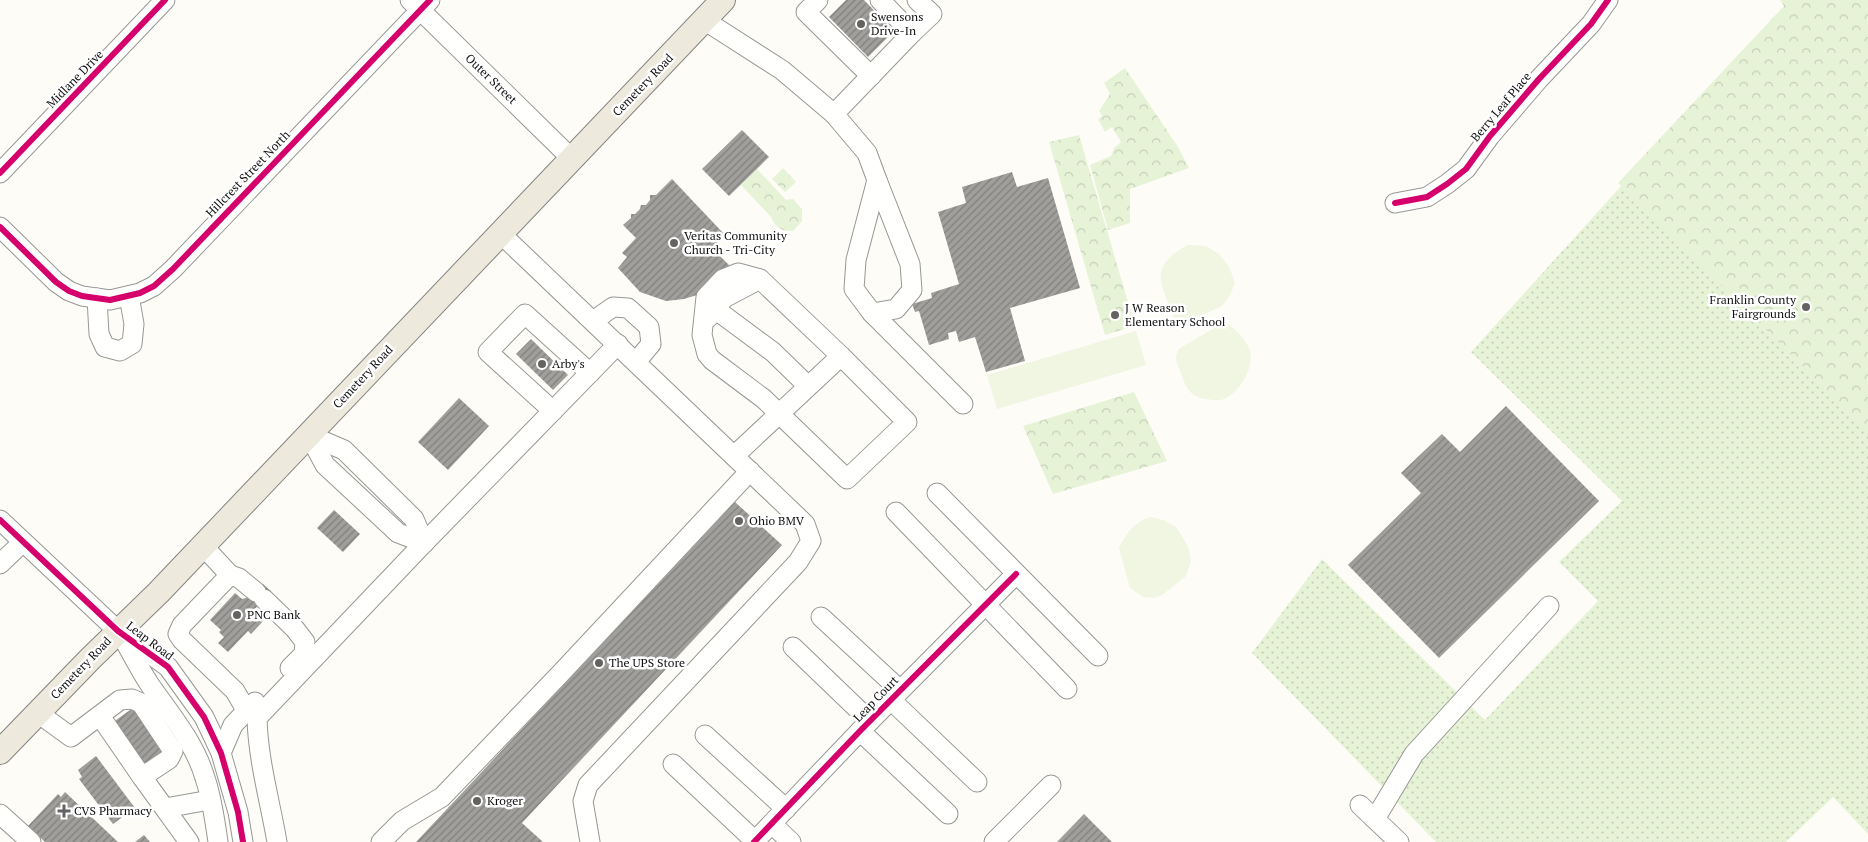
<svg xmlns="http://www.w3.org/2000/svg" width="1868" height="842" font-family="'PT Serif',serif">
	<defs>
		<pattern id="grass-dots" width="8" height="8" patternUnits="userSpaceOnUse" patternTransform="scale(1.25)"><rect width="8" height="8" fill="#e7f3d7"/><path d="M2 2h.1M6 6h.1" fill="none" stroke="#c5cfb8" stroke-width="1.8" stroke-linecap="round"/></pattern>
		<pattern id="park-crowns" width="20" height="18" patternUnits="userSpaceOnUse" patternTransform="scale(1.25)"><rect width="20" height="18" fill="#e7f3d7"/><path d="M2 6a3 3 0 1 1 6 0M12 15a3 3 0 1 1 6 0" fill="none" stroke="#c5cfb8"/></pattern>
		<pattern id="building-hatch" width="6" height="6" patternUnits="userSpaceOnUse" patternTransform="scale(1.25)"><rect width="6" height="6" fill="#a19f9c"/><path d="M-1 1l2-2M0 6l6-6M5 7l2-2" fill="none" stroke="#82807e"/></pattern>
	</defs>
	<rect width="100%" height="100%" fill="#fdfcf7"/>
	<path fill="url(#grass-dots)" d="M1868 0V834L1833 797 1786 842H1436L1252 653 1322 559 1485 720 1598 601 1559 562 1622 501 1471 352 1785 5Z"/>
	<g fill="url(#park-crowns)">
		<path d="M1780 0H1868V431L1618 183 1784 6Z"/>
		<path d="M1125 68 1178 147 1189 168 1130 189V223L1108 230 1090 165 1111 156 1114 148 1121 142 1112 127 1105 132 1098 119 1102 116 1099 111 1110 94 1104 83Z"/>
		<path d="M1079 135 1135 326 1105 335 1049 142Z"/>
		<path d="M783 168 796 182 785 192 772 179Z"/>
		<path d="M757 169 786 200 793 199 802 209V221L793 231C782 231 775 228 772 218L741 185Z"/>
		<path d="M1134 392 1167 461 1053 494 1023 426Z"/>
	</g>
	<g fill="#f0f6e1">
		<path d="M1188 245 1206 246 1219 254 1229 267 1235 283 1230 295 1222 306 1186 322 1174 318C1161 282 1147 267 1188 245Z"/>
		<path d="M1225 322C1235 328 1246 339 1250 351 1254 368 1240 392 1224 399 1218 401 1212 400 1206 399 1200 398 1192 395 1189 390 1185 386 1183 378 1181 373 1177 363 1173 356 1180 348Z"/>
		<path d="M1136 331 1146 365 997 409 987 375Z"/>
		<path d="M1150 517 1163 520 1176 527 1183 538 1189 549 1191 561 1186 576 1162 595 1153 598 1143 597 1130 588 1119 548C1127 533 1133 523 1150 517Z"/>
	</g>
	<g fill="url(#building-hatch)">
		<path d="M846 0H864L894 31 868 57 829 17Z"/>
		<path d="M742 130 769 157 729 196 702 169Z"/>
		<path d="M1012 172 1017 187 1048 178 1080 288 1010 308 1025 361 986 372 975 337 959 342 956 331 948 333 949 339 929 345 919 311 915 312 912 304 932 298 931 293 959 284 938 212 966 203 962 187Z"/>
		<path d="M672 179 725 235 712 248 732 268 699 297 697 295 684 299 666 301 640 292 618 268 627 257 622 253 636 238 623 225 631 218V214H635L640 209 641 205H646L650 200V195H656Z"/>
		<path d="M531 339 568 375 553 390 516 354Z"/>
		<path d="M459 398 489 426 448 470 418 442Z"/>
		<path d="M1506 406 1599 501 1439 658 1348 565 1421 493 1401 473 1442 434 1460 452Z"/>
		<path d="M735 502 782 545 522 823 543 842H416Z"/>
		<path d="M334 510 360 534 343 552 317 528Z"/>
		<path d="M263 584 271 591 254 610 264 620 251 634 248 631 228 652 218 643 224 637 219 632 221 630 210 620 235 593 242 599 252 596Z"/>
		<path d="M137 705 169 748 144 766 112 723Z"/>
		<path d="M96 756 135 808 113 824 79 779 82 777 78 770Z"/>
		<path d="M65 792 118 842H45L28 826 58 794 61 797Z"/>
		<path d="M1084 814 1112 842H1057Z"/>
		<path d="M144 835 150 842H135Z"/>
	</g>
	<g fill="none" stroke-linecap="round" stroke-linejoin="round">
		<defs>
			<g id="minor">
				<path d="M410 0 572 159"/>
				<path d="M818 0 806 12 871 76"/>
				<path d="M704 20 782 70 834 114 867 153 877 180 856 260 854 289 872 313 963 404"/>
				<path d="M912 33 932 14 917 0"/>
				<path d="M834 114 912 33 880 0"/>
				<path d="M0 173 165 0"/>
				<path d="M1395 203 1427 197 1447 184 1466 169 1490 136 1539 79 1591 24 1608 0"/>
				<path d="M0 227 56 282 69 291 82 296 110 300 140 293 154 286 173 269 430 0"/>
				<path d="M500 233 805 524 811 541 798 562 588 785 583 801 590 842"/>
				<path d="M738 273 760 279 841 356 907 422 847 479 764 399 712 360 707 354 702 335 706 297 723 279Z"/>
				<path d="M97 298 99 334 105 347 120 351 132 344 134 324 129 296"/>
				<path d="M715 309 773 352 808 386"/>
				<path d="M872 313 896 309 912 290 910 264 877 180"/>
				<path d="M708 318 724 298 760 279"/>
				<path d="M593 321 613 307 628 308 649 327 651 344 636 362"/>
				<path d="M553 411 488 352 525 314 590 373"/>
				<path d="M309 435 344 450 414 519 424 543"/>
				<path d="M309 435 325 465 398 533 424 543"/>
				<path d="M734 456 841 356"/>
				<path d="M937 493 1098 656"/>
				<path d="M896 512 1067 689"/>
				<path d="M0 520 118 631 168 667 204 717 221 753 238 812 243 842"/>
				<path d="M203 546 230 575 182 625 178 634 182 640 235 691 246 710 257 718"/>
				<path d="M0 564 23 542"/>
				<path d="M230 575 239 578 256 592"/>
				<path d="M264 599 295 629 305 642 304 654 290 668"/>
				<path d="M821 617 900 690"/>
				<path d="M123 638C132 654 140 670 150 685 170 714 195 743 205 778 212 798 215 821 218 842"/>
				<path d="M793 647 870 721"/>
				<path d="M891 700 977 782"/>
				<path d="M38 713 71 737 120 700 132 699 141 703 173 751 169 759 142 777 100 716"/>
				<path d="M860 731 948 814"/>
				<path d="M705 735 786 809"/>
				<path d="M221 753 233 725 255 702"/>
				<path d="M673 764 755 841"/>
				<path d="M142 777 189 842"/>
				<path d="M1360 805 1399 842"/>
				<path d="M165 808 210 800"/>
				<path d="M0 814 31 842"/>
				<path d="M1375 819 1414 754 1549 606"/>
				<path d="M772 824 791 842"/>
				<path d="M277 842C270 801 258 760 257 718L424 543 618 344"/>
				<path d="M381 842 402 821 442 797 561 673 750 471"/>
				<path d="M754 842 860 731 1016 574"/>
				<path d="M994 842 1051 785"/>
			</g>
			<path id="major" d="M0 752 90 659 159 592 723 0"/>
		</defs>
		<use href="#minor" stroke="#979795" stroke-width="21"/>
		<use href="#major" stroke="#858482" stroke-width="26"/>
		<use href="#minor" stroke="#fffffe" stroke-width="19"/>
		<use href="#major" stroke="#ede9dc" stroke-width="24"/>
		<defs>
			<g id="cycleway">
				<path d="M0 173 165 0"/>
				<path d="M1395 203 1427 197 1447 184 1466 169 1490 136 1539 79 1591 24 1608 0"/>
				<path d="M0 227 56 282 69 291 82 296 110 300 140 293 154 286 173 269 430 0"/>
				<path d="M0 520 118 631 168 667 204 717 221 753 238 812 243 842"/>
				<path d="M754 842 860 731 1016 574"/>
			</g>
		</defs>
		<use href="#cycleway" stroke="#fff" stroke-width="9"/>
		<use href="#cycleway" stroke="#d6006c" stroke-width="6"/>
	</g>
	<g fill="#646362" stroke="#fff" stroke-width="2">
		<circle cx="861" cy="24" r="5"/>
		<circle cx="674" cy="243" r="5"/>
		<circle cx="1806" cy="307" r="5"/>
		<circle cx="1115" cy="315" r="5"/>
		<circle cx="542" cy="364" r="5"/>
		<circle cx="739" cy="521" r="5"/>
		<circle cx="237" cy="615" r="5"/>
		<circle cx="599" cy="663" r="5"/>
		<circle cx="477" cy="801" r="5"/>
		<path d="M61.5 803.5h5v5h5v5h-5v5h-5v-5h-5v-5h5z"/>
	</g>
	<g text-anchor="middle" stroke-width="5" stroke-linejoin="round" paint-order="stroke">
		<g font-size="12" fill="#111" stroke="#fff" text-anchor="start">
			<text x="871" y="21">Swensons<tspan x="871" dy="14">Drive-In</tspan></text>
			<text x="684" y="240">Veritas Community<tspan x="684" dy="14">Church - Tri-City</tspan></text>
			<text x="1796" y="304" text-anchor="end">Franklin County<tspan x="1796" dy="14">Fairgrounds</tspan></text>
			<text x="1125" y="312">J W Reason<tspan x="1125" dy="14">Elementary School</tspan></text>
			<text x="552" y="368">Arby's</text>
			<text x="749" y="525">Ohio BMV</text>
			<text x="247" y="619">PNC Bank</text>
			<text x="609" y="667">The UPS Store</text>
			<text x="487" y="805">Kroger</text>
			<text x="74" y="815">CVS Pharmacy</text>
		</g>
		<g font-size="12" fill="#111" stroke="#fff">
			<text transform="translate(75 79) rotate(-46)" y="4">Midlane Drive</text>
			<text transform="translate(491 79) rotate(44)" y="4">Outer Street</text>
			<text transform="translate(643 85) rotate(-46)" y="4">Cemetery Road</text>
			<text transform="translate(1501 107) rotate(-50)" y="4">Berry Leaf Place</text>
			<text transform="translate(248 174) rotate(-46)" y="4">Hillcrest Street North</text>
			<text transform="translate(363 377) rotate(-47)" y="4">Cemetery Road</text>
			<text transform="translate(150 641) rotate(37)" y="4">Leap Road</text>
			<text transform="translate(81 668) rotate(-46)" y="4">Cemetery Road</text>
			<text transform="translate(876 699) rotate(-46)" y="4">Leap Court</text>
		</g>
	</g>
</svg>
